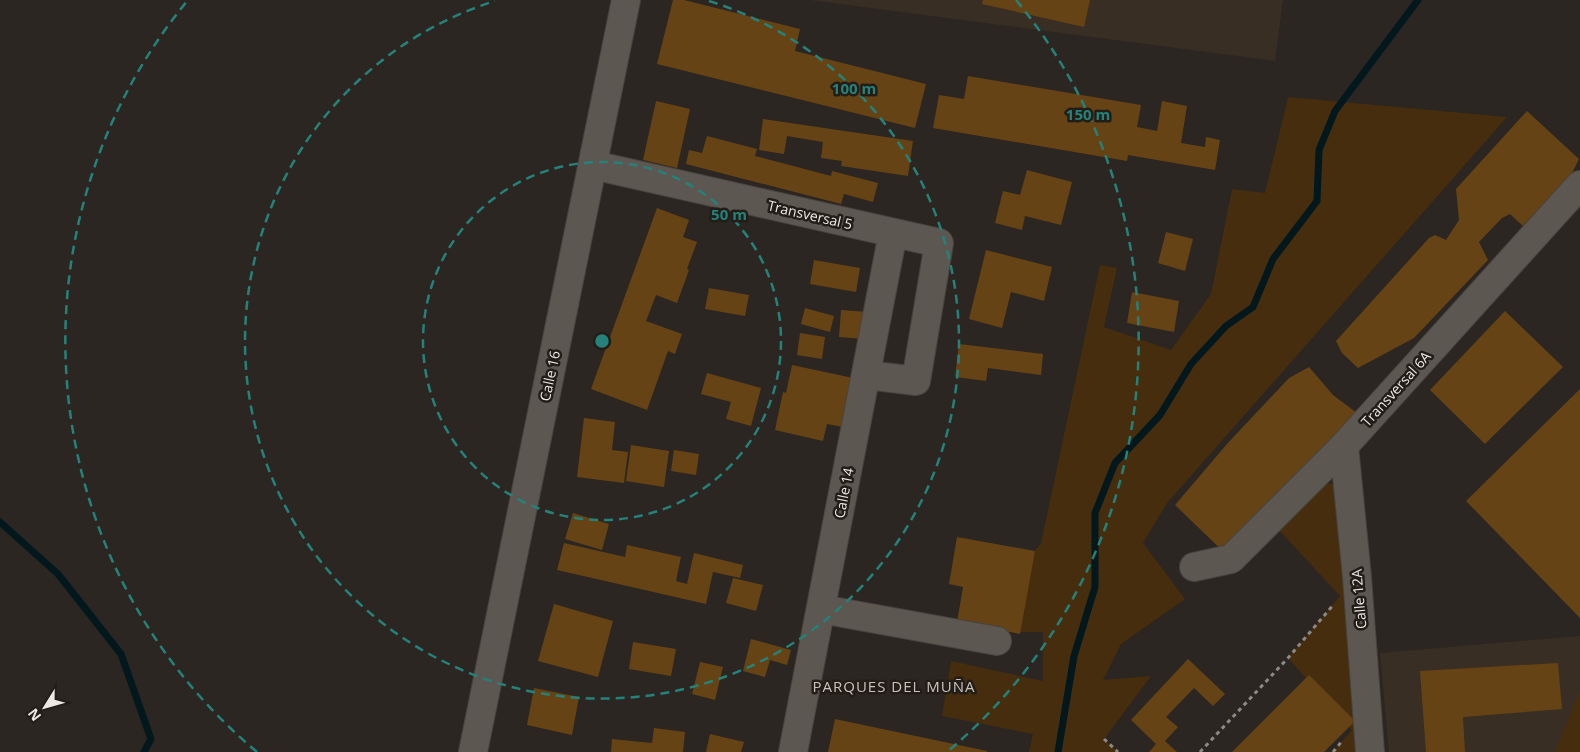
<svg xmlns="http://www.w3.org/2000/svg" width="1580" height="752" font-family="'Open Sans',sans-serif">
	<rect width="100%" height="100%" fill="#2b2621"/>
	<g fill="#382e24">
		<path d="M810 0H1283L1275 61Z"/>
		<path d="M1580 636V752H1389L1380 653Z"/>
	</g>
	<g fill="#462d0d">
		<path d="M1288 97 1507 117 1167 503 1143 543 1185 599 1121 644 1103 680 1151 676 1104 739 1118 752H1029L1033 734 942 716 951 661 1043 681V632H1016L1031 556 1041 543 1100 265 1117 268 1104 327 1171 350 1211 294 1232 189 1265 193Z"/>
		<path d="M1322 483 1337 484 1359 752H1333L1352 730 1288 658 1340 596 1278 529Z"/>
		<path d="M1580 690V752H1555Z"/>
	</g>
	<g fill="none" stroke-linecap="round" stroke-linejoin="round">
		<g stroke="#02181d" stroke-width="7">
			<path d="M0 522 58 574 121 654 151 739 144 752"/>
			<path d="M1058 752 1074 656 1095 587V513L1115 463 1160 415 1191 364 1226 326 1253 307 1273 259 1317 201 1319 150 1335 111 1418 0"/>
		</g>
	</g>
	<g fill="#664314">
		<path d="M673 0H684L800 29 795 51 926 84 915 128 657 64Z"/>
		<path d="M983 0H1090L1084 27 982 4Z"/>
		<path d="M968 76 1141 105 1137 127 1157 131 1162 101 1187 106 1181 143 1205 147 1206 137 1220 140 1215 170 1128 155 1127 161 933 128 939 95 964 99Z"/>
		<path d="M656 101 690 109 677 168 643 160Z"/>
		<path d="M1527 111 1579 159 1571 175 1523 226 1510 214 1502 218 1479 242 1488 260 1414 338 1358 368 1342 353 1336 341 1429 238 1435 235 1446 240 1459 220 1456 189Z"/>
		<path d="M763 119 913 141 908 176 841 166 842 161 821 158 823 142 787 136 784 154 759 150Z"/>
		<path d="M707 136 757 149 755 156 831 176 832 171 878 183 873 202 844 194 841 204 686 164 689 150 702 153Z"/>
		<path d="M1027 170 1072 182 1061 225 1025 216 1022 230 995 223 1003 191 1020 195Z"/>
		<path d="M657 208 689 220 683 237 697 242 687 269 689 270 677 303 656 295 646 321 682 334 675 354 668 351 647 410 591 389Z"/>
		<path d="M1166 232 1193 239 1185 271 1158 263Z"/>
		<path d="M986 250 1052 267 1044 301 1011 292 1002 328 969 319Z"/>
		<path d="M814 260 860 268 856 292 810 284Z"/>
		<path d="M709 288 749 295 745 316 705 309Z"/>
		<path d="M1132 292 1179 301 1174 332 1127 323Z"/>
		<path d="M805 308 834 316 830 332 801 324Z"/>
		<path d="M841 310 868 312 865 339 839 337Z"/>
		<path d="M1505 311 1563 367 1485 444 1430 390Z"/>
		<path d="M800 333 825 337 822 359 797 355Z"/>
		<path d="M959 344 1043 354 1041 375 988 368 986 381 955 377Z"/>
		<path d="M792 365 853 378 843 427 827 424 823 441 775 430 783 392 786 393Z"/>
		<path d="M1309 367 1333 395 1361 416 1231 559 1175 505 1227 444 1289 378Z"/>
		<path d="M707 373 761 388 751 426 726 419 731 402 701 394Z"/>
		<path d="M1580 389V618L1466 501Z"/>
		<path d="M584 418 615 422 612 450 628 452 624 483 577 477Z"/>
		<path d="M631 445 669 451 664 487 626 481Z"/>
		<path d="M674 450 699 454 696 475 671 471Z"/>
		<path d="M573 513 609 524 602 550 565 539Z"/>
		<path d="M957 537 1035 551 1020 634 957 622 963 587 949 584Z"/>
		<path d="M564 543 625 557 627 545 681 557 676 581 687 584 694 553 743 565 740 578 713 572 706 604 557 570Z"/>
		<path d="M733 578 763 585 756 611 726 603Z"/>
		<path d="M554 604 613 621 598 677 538 661Z"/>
		<path d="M751 639 791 650 787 665 770 660 765 677 743 671Z"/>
		<path d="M633 642 676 649 671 676 629 669Z"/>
		<path d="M1188 659 1225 694 1213 706 1194 688 1166 717 1178 727 1165 741 1177 752H1149L1156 744 1131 720Z"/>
		<path d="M700 662 723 667 715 700 692 694Z"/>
		<path d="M1558 663 1562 709 1463 717 1465 752H1426L1420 671Z"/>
		<path d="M1309 675 1355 721 1324 752H1232Z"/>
		<path d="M534 688 579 697 572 735 527 725Z"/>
		<path d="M835 719 987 751V752H828Z"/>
		<path d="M654 728 685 732 683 752H611L612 739 652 743Z"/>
		<path d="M710 734 744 742 741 752H706Z"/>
	</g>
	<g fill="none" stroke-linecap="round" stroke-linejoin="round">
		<defs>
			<g id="minor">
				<path d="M593 165 939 243 916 381 867 375"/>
				<path d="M1344 446 1357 577 1370 752"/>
				<path d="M1194 567 1231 559 1344 446 1580 185"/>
				<path d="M821 609 997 641"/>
				<path d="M473 752 626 0"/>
				<path d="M793 752 893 233"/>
			</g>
		</defs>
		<use href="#minor" stroke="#48433f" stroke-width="30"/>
		<g stroke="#8d8985" stroke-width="3" stroke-dasharray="4 4" stroke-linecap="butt">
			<path d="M1104 739 1118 752"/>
			<path d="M1200 752 1288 658 1334 604"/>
			<path d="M1333 752 1343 740"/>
		</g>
		<use href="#minor" stroke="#5c5750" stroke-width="28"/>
	</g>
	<g fill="none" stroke="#25827a" stroke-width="2.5" stroke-dasharray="9 6">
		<circle cx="602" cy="341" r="179"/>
		<path d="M709 1A357 357 0 1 1 495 1"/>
		<path d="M257 752A536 536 0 0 1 188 0M1016 0A536 536 0 0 1 947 752"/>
	</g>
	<g text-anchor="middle" stroke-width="5" stroke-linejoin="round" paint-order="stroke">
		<g font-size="14" fill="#ece9e5" stroke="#221d17">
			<text transform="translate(810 215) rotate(13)" y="5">Transversal 5</text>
			<text transform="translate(550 376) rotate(-78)" y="5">Calle 16</text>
			<text transform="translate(1396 389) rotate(-48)" y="5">Transversal 6A</text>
			<text transform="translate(844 493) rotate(-79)" y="5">Calle 14</text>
			<text transform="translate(1359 599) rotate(-95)" y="5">Calle 12A</text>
		</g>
		<g font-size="15" letter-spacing="1" fill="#c9c2bb" stroke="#221d17">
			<text x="894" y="692">PARQUES DEL MUÑA</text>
		</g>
	</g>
	<circle cx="602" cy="341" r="8" fill="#25827a" stroke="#221d17" stroke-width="2.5"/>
	<g font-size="15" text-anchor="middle" font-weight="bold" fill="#25827a" stroke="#221d17" stroke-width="5" stroke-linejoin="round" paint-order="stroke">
		<text x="854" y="94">100 m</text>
		<text x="1088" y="120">150 m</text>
		<text x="729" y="220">50 m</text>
	</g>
	<g transform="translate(45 707) rotate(233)" stroke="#221d17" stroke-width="4" paint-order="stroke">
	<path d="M0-4L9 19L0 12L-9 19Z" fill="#ece9e5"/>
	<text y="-8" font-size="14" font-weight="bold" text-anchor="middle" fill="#ece9e5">N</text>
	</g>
</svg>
